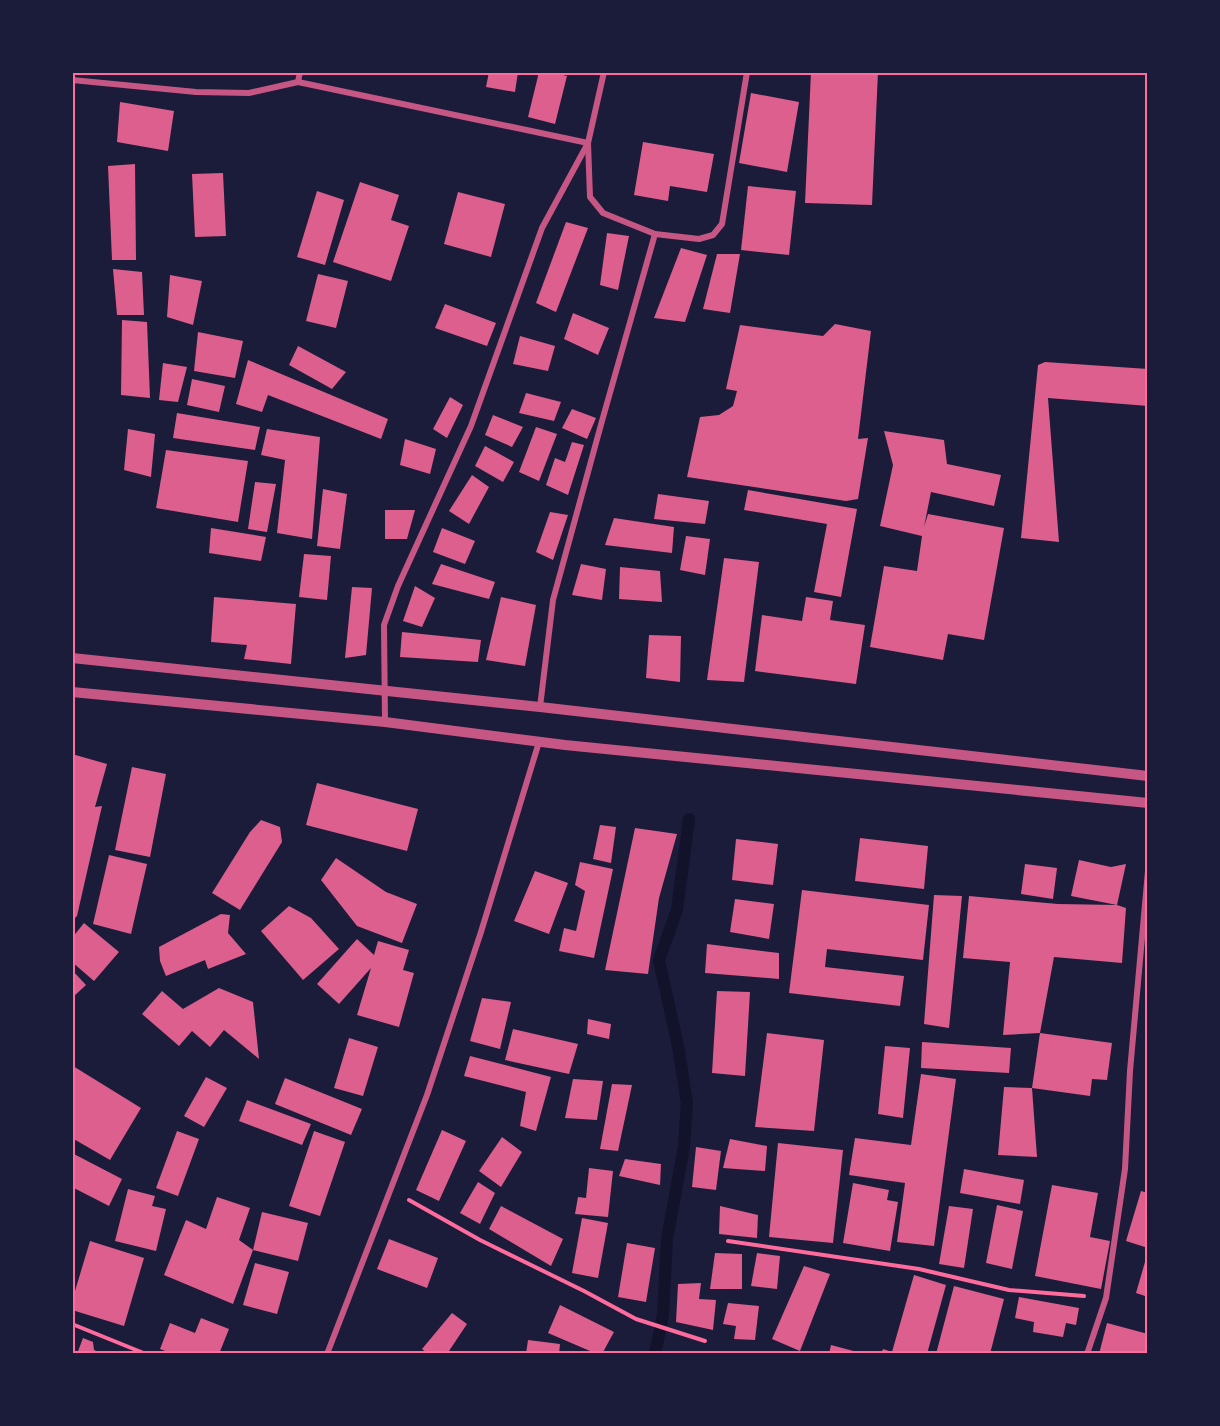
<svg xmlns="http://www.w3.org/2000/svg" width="1220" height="1426" font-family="Commissioner,sans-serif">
	<rect width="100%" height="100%" fill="#1b1b3a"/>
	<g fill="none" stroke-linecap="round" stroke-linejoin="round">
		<path stroke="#12122b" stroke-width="12" d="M655 1354 663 1315 667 1239 684 1147 687 1103 678 1046 659 960 677 910 689 819"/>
	</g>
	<g fill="#dd5f8e">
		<path d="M489 72H518L515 92 486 87Z"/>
		<path d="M539 72H551L567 76 555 124 528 117Z"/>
		<path d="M811 72H878L872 205 805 203Z"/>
		<path d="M751 93 799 102 787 172 739 163Z"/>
		<path d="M120 102 174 111 168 151 117 142Z"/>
		<path d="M643 142 714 154 707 192 670 186 668 201 634 195Z"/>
		<path d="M135 164 136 260H112L108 166Z"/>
		<path d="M223 173 226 236 195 237 192 174Z"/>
		<path d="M360 182 399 195 391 220 409 226 391 281 333 262Z"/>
		<path d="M748 186 796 191 789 255 741 250Z"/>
		<path d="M317 191 344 200 325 265 297 257Z"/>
		<path d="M458 192 505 204 491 257 444 244Z"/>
		<path d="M566 222 588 228 556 312 536 303Z"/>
		<path d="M607 233 629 236 618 290 600 285Z"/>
		<path d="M681 248 707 255 685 322 654 318Z"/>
		<path d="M717 254H740L730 313 703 309Z"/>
		<path d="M113 269 142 272 144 315H117Z"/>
		<path d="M318 274 348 281 336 328 306 321Z"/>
		<path d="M170 275 202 281 193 325 167 317Z"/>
		<path d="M445 304 496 323 487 346 435 328Z"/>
		<path d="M573 313 609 328 598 355 564 339Z"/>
		<path d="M122 320 147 322 150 398 121 395Z"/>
		<path d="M835 324 871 331 858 439 868 438 858 499 846 501 687 477 700 417 719 415 733 406 737 391 726 389 740 325 823 336Z"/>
		<path d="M198 332 243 341 235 378 194 371Z"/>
		<path d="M520 336 555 346 548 371 513 364Z"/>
		<path d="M298 346 346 372 332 389 289 365Z"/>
		<path d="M248 360 388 419 381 439 268 395 262 412 236 404Z"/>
		<path d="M1045 362 1148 369V406L1048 398 1059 542 1021 538 1038 365Z"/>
		<path d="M163 363 187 367 178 402 159 400Z"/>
		<path d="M192 379 225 386 219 412 187 405Z"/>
		<path d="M526 393 561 402 554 421 519 413Z"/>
		<path d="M450 397 463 405 447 438 433 429Z"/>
		<path d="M572 409 596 418 587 439 562 428Z"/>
		<path d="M177 413 260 427 255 450 173 438Z"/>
		<path d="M493 415 523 427 512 447 485 435Z"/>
		<path d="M536 427 557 434 539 481 519 472Z"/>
		<path d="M128 429 155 434 151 477 124 470Z"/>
		<path d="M267 429 320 437 312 539 277 533 285 460 261 455Z"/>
		<path d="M884 431 944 440 947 464 1001 475 994 506 931 492 924 527 928 514 1004 528 984 640 948 634 943 660 870 647 884 566 917 571 922 536 880 526 893 465Z"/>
		<path d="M405 439 436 449 430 474 400 465Z"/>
		<path d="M572 442 584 445 568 495 546 485 555 458 565 462Z"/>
		<path d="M485 446 514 462 503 482 475 466Z"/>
		<path d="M166 450 248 461 238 522 156 508Z"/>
		<path d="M472 475 489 487 469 524 449 511Z"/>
		<path d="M255 482 276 484 267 532 248 529Z"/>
		<path d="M323 489 347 494 340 549 317 546Z"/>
		<path d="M748 490 857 509 841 597 814 592 827 524 744 510Z"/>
		<path d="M658 494 709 501 705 524 654 519Z"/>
		<path d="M385 510H415L407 539H385Z"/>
		<path d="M550 512 568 515 553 560 536 552Z"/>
		<path d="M614 518 674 527 672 553 605 545Z"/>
		<path d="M211 528 266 537 261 561 209 553Z"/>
		<path d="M442 528 475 541 465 564 433 552Z"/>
		<path d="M686 536 710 539 705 575 680 570Z"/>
		<path d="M304 554 331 556 327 600 299 597Z"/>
		<path d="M724 558 759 562 744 682 707 680Z"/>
		<path d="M441 564 495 582 489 599 432 584Z"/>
		<path d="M581 564 606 569 602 600 572 595Z"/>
		<path d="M620 567 660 571 662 602 619 599Z"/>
		<path d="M415 586 435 598 422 627 403 621Z"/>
		<path d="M352 587 372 588 366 655 345 658Z"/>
		<path d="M214 597 296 604 291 664 244 659 247 645 211 642Z"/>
		<path d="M501 597 536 605 525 666 486 660Z"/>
		<path d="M806 597 833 601 830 620 865 625 856 684 755 671 762 615 802 621Z"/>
		<path d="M402 632 481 640 478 662 400 657Z"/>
		<path d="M649 635 681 636 680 682 646 678Z"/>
		<path d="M72 754 107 764 95 807 102 806 77 916 72 921Z"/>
		<path d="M132 767 166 774 150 857 115 850Z"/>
		<path d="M317 783 418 809 407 851 306 825Z"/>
		<path d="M261 820 280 827 282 842 240 910 212 893 250 832Z"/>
		<path d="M600 825 616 827 611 863 593 859Z"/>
		<path d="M635 828 677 834 659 898 648 974 605 970Z"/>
		<path d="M860 838 928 846 924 889 855 881Z"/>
		<path d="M736 839 778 844 773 885 732 880Z"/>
		<path d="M109 855 147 864 131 934 93 924Z"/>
		<path d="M336 858 386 892 417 904 402 943 357 926 321 880Z"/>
		<path d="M1079 860 1111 867 1126 864 1117 905 1071 896Z"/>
		<path d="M580 862 613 869 594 958 559 951 564 928 576 931 585 891 575 885Z"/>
		<path d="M1025 864 1057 868 1053 899 1021 894Z"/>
		<path d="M535 871 568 883 549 934 514 921Z"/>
		<path d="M802 890 929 905 923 960 827 949 825 967 904 976 900 1006 789 993Z"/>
		<path d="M934 895 962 896 949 1028 924 1024Z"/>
		<path d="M969 896 1058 904 1117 905 1126 908 1122 963 1054 957 1040 1033 1003 1035 1010 962 963 958Z"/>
		<path d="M735 899 774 904 769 939 730 932Z"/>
		<path d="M289 906 311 918 339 949 303 980 261 931Z"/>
		<path d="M221 914 230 915 228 933 246 954 208 969 205 960 166 976 160 961 159 947Z"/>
		<path d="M84 923 119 952 94 981 72 962V938Z"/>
		<path d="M357 939 374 955 378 941 409 950 403 970 414 973 399 1027 357 1015 371 968 339 1004 317 984Z"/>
		<path d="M707 944 779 953V979L705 973Z"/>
		<path d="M72 970 86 985 72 998Z"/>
		<path d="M219 988 253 1002 259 1059 224 1030 210 1047 192 1031 179 1046 142 1014 162 991 183 1009Z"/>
		<path d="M717 991 750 992 745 1076 712 1073Z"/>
		<path d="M482 998 511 1002 500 1049 470 1041Z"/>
		<path d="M588 1019 611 1024 609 1039 587 1034Z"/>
		<path d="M513 1029 578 1044 569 1074 505 1060Z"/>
		<path d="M767 1033 824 1040 814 1131 755 1127Z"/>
		<path d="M1040 1033 1112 1043 1107 1080 1092 1079 1090 1096 1032 1088Z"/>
		<path d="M349 1038 378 1047 363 1096 334 1088Z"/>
		<path d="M922 1042 1011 1048 1009 1073 921 1068Z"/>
		<path d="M885 1046 910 1048 903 1118 878 1114Z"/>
		<path d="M470 1056 551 1077 536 1131 520 1126 526 1092 464 1076Z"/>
		<path d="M73 1066 141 1108 110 1160 72 1138Z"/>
		<path d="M921 1074 956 1079 934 1246 897 1242 905 1183 849 1175 855 1138 911 1145Z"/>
		<path d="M206 1077 227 1088 204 1127 184 1116Z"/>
		<path d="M285 1078 362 1109 351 1135 275 1104Z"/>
		<path d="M573 1079 603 1081 597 1120 565 1118Z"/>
		<path d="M612 1084 632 1085 618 1151 600 1149Z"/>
		<path d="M1004 1087 1032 1088 1037 1157 998 1155Z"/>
		<path d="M247 1100 311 1124 302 1145 239 1121Z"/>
		<path d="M442 1130 466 1141 439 1201 416 1190Z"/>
		<path d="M177 1131 199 1139 178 1196 156 1188Z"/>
		<path d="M314 1131 345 1142 320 1216 289 1206Z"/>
		<path d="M502 1137 522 1152 501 1187 479 1171Z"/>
		<path d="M730 1139 767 1146 765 1171 723 1168Z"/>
		<path d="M778 1143 843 1150 833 1243 769 1237Z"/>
		<path d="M696 1147 721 1151 716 1190 692 1187Z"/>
		<path d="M72 1153 122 1179 109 1206 72 1187Z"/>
		<path d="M625 1159 661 1164 660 1185 619 1176Z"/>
		<path d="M589 1168 613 1171 608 1217 575 1214 578 1197 586 1198Z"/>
		<path d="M964 1169 1024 1180 1020 1204 960 1193Z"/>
		<path d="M478 1182 495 1193 480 1224 460 1213Z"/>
		<path d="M853 1183 889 1190 887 1200 898 1202 890 1251 843 1243Z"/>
		<path d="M1052 1185 1098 1193 1090 1237 1110 1241 1101 1289 1035 1276Z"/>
		<path d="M128 1189 155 1196 152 1206 166 1209 156 1251 115 1241Z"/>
		<path d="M1141 1191 1148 1193V1248L1126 1241Z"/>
		<path d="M217 1197 250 1208 239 1240 253 1250 233 1304 164 1275 186 1220 206 1229Z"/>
		<path d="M997 1205 1023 1211 1012 1269 986 1263Z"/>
		<path d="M501 1206 563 1239 551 1266 489 1229Z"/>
		<path d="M720 1206 758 1215 757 1238 719 1234Z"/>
		<path d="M949 1206 973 1209 964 1268 939 1264Z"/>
		<path d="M262 1212 308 1223 298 1261 253 1250Z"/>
		<path d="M582 1218 608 1223 598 1278 572 1273Z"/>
		<path d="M389 1239 438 1258 427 1288 377 1269Z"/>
		<path d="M90 1241 144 1258 124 1326 72 1310V1301Z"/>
		<path d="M627 1243 655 1248 646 1302 618 1297Z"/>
		<path d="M715 1253 742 1254V1289H710Z"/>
		<path d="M757 1253 780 1256 777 1289 751 1286Z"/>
		<path d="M1147 1255H1148V1297L1136 1293Z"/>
		<path d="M255 1263 289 1272 277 1314 243 1305Z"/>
		<path d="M804 1266 830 1274 800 1351 772 1339Z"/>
		<path d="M914 1275 946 1285 927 1354H881L883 1349 892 1352Z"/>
		<path d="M701 1283 699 1299 716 1300 713 1330 676 1322 678 1284Z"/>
		<path d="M954 1286 1004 1299 990 1354H936Z"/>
		<path d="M1019 1297 1079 1308 1076 1325 1066 1323 1063 1337 1033 1332 1034 1322 1015 1318Z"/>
		<path d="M728 1303 759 1306 755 1340 734 1339 736 1326 723 1324Z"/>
		<path d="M560 1305 614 1332 602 1354H597L548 1333Z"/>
		<path d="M452 1313 467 1324 447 1354H428L422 1349Z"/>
		<path d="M201 1318 229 1329 219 1354H173L160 1349 170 1323 195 1333Z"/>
		<path d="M1107 1323 1148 1334V1354H1099Z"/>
		<path d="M83 1338 93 1342 94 1350 104 1354H77Z"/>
		<path d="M528 1340 560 1344 559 1354H526Z"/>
		<path d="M831 1345 861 1353V1354H829Z"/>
	</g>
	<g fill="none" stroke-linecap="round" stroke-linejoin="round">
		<g stroke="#ff6b9d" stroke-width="4">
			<path d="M409 1200 480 1240 584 1291 636 1319 705 1341"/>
			<path d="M728 1241 919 1269 1009 1290 1084 1296"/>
			<path d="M72 1324 146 1354"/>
		</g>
		<g stroke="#c65784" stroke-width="6">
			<path d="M72 80 196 92 249 93 298 82 588 143 590 197 603 213 655 234 602 421 553 600 540 707"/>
			<path d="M298 82 300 72"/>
			<path d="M655 234 699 239 713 235 722 224 747 72"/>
			<path d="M385 722 384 625 398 586 471 426 542 228 588 143 604 72"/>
			<path d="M327 1354 427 1095 481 932 539 742"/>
			<path d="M1087 1354 1106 1298 1125 1169 1130 1071 1148 871"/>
		</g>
		<g stroke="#c65784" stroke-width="10">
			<path d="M72 658 540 707 1148 776"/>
			<path d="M72 692 385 722 565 745 1148 803"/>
		</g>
	</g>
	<rect width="1220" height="1426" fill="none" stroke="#1b1b3a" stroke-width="147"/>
	<rect x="74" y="74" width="1072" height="1278" fill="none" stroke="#ff6b9d" stroke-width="2"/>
</svg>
